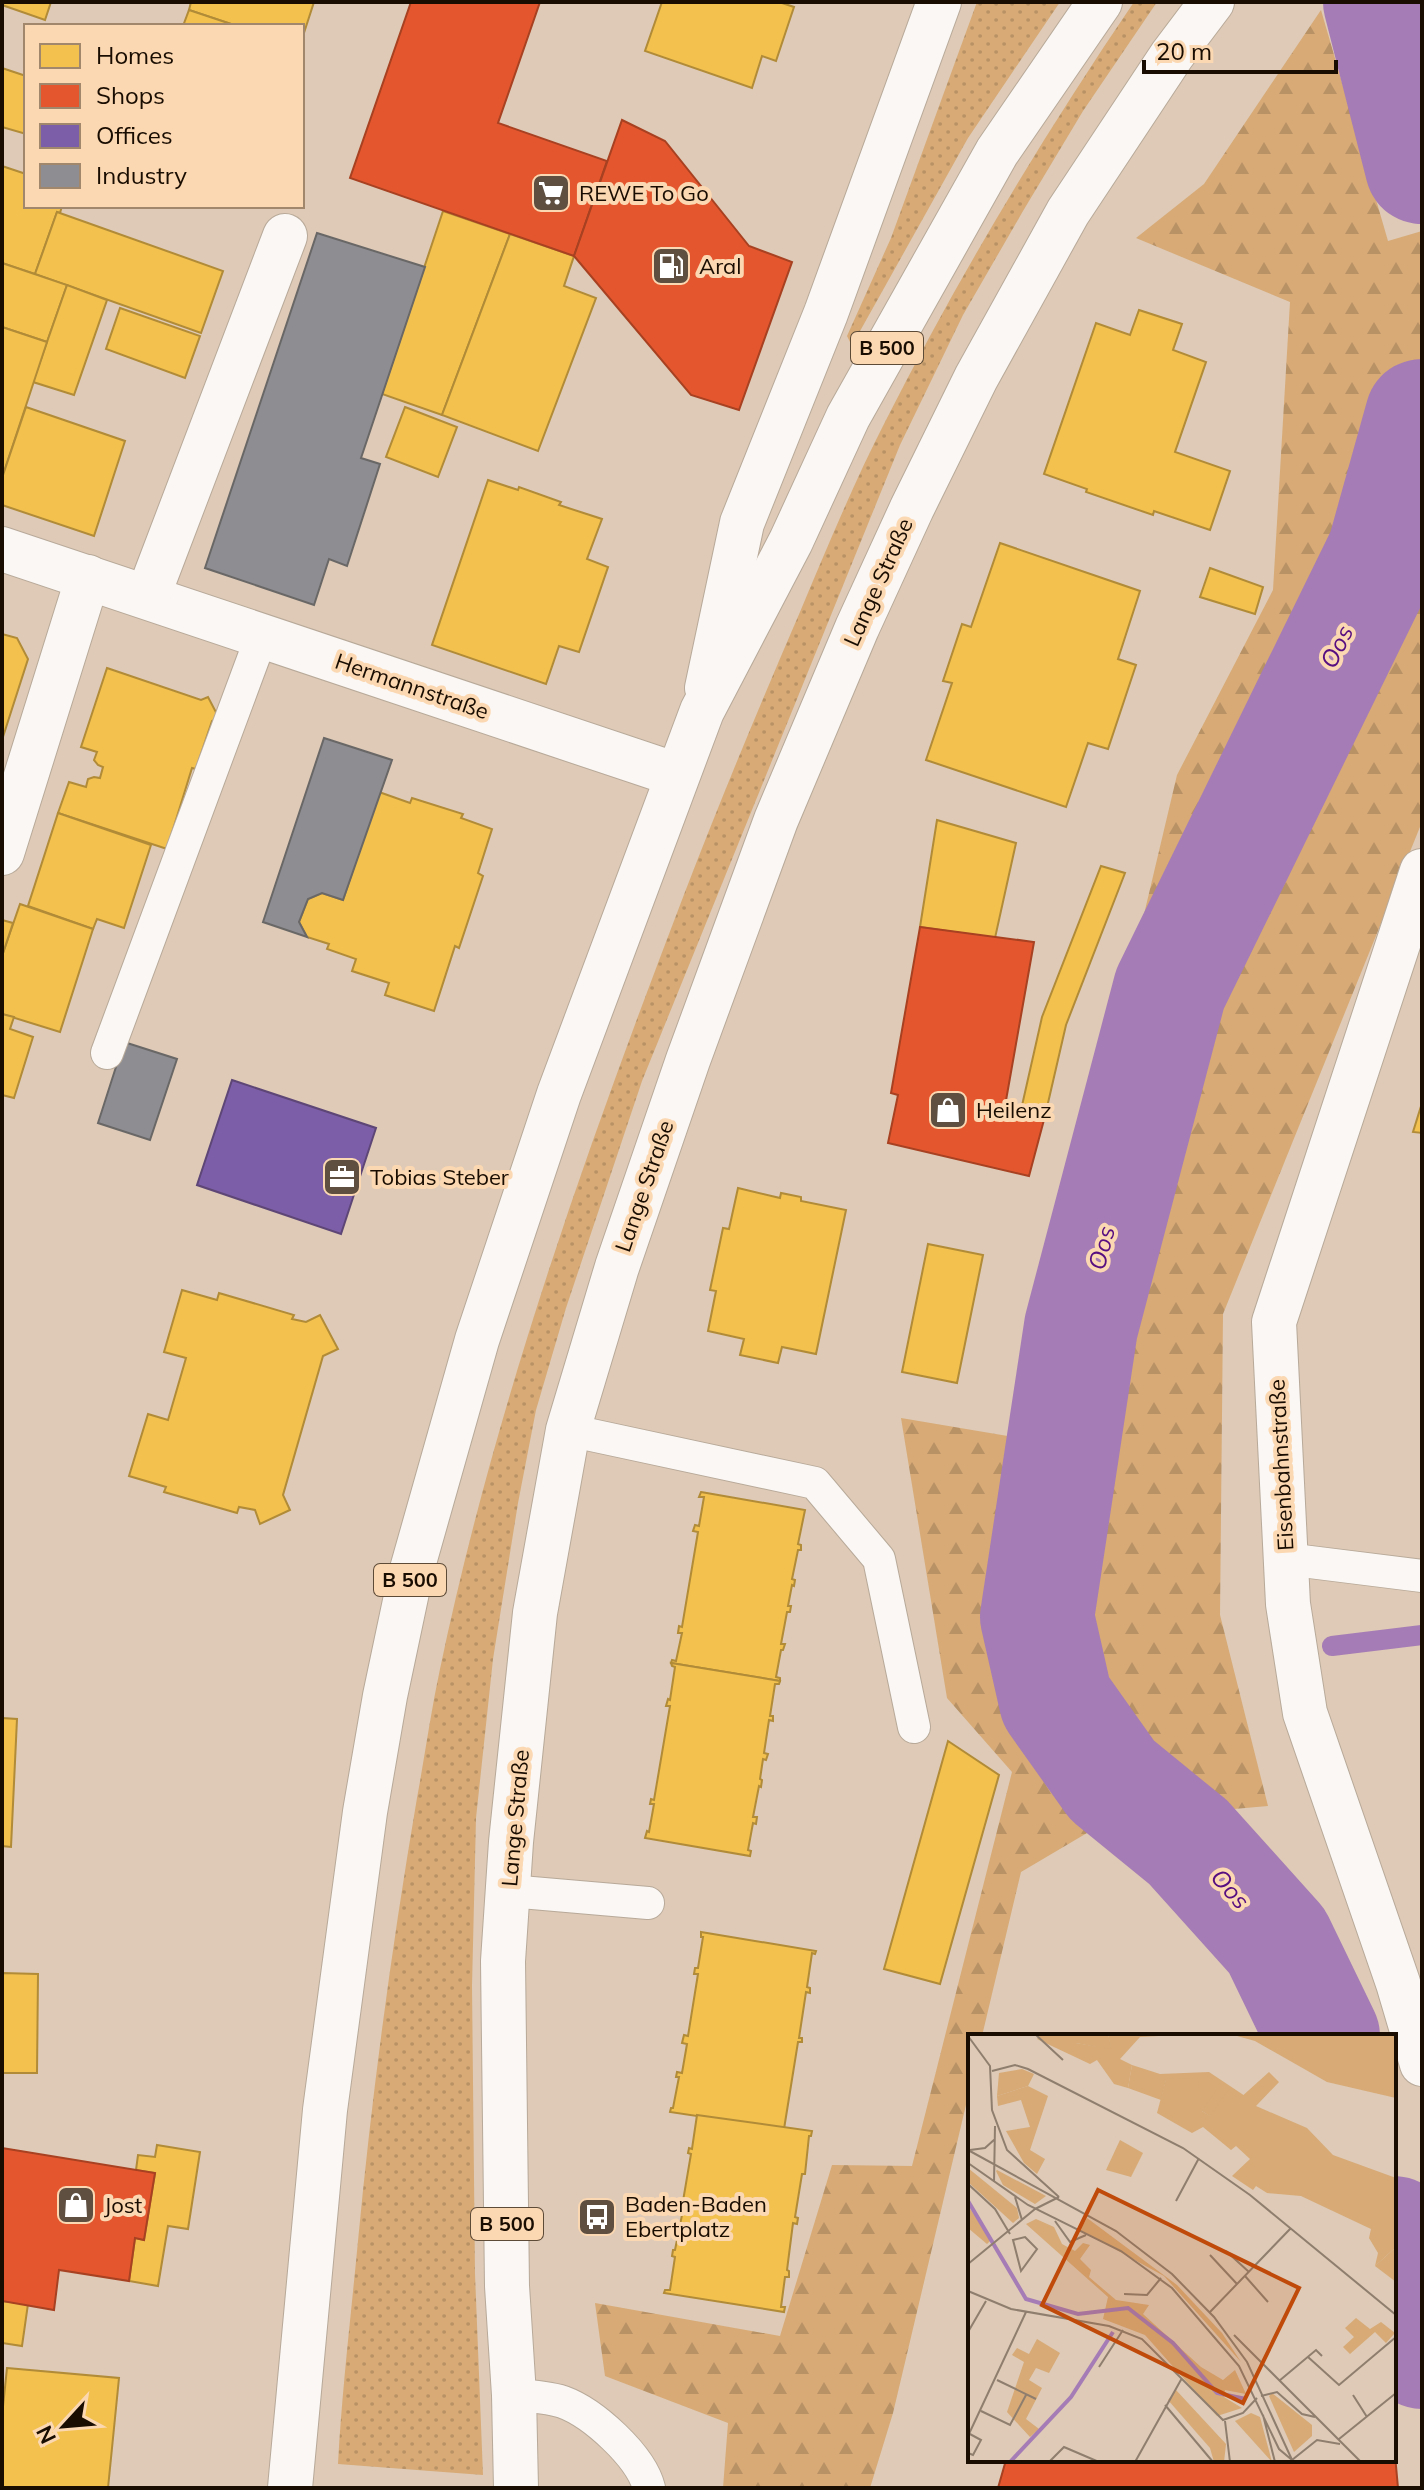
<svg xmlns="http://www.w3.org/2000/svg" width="1424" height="2490" font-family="Mulish,sans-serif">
	<defs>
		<pattern id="grass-dots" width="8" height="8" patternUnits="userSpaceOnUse" patternTransform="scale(2)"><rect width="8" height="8" fill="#d7aa76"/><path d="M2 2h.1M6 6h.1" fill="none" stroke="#b89164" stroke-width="1.8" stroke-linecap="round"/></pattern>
		<pattern id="forest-firs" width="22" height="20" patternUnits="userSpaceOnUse" patternTransform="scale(2)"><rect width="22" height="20" fill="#d7aa76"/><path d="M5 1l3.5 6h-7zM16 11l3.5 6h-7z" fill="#b89164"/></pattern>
	</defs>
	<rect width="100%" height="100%" fill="#decab6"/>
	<g fill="url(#grass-dots)">
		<path d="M977 2H1060L968 138 855 340 850 342 847 336 891 238Z"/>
		<path d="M1134 2H1157L1083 111 1023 211 963 315 900 445 642 1081 566 1308 536 1410 518 1503 493 1659 476 1818 472 1986 475 2274 483 2475 338 2464C342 2390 351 2315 358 2241 372 2093 392 1945 417 1798 425 1755 431 1711 440 1669 496 1402 588 1145 685 892 721 798 760 705 800 612 827 548 854 482 886 420 959 276 1043 136 1134 2Z"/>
	</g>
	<path fill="url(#forest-firs)" d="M1321 10 1388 241 1422 231V822L1223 1314 1220 1615 1268 1806 1109 1820 1021 1872 982 2036H970V2088L893 2413 870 2488H723L728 2423 605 2376 595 2303 780 2336 832 2165 912 2166 1012 1772 947 1698 901 1418 1020 1438 1177 775 1273 590 1290 302 1136 238 1204 184Z"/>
	<g fill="#f2c14e" stroke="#b18b37" stroke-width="2">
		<path d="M2 2H51L45 20 2 5Z"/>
		<path d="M191 2H314L302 39V26H237L189 10Z"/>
		<path d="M662 2H779L794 7 776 61 762 56 752 88 645 51Z"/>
		<path d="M189 10 237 26H183Z"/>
		<path d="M2 68 26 76V134L2 127Z"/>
		<path d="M2 166 26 174V206H62L60 213 57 212 35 274 2 263Z"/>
		<path d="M443 211 510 234 442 415 382 394Z"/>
		<path d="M57 212 223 271 201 333 35 274Z"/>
		<path d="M510 234 574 256 564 286 596 298 538 451 442 415Z"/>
		<path d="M2 263 67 285 47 342 2 327Z"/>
		<path d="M67 285 107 300 74 395 33 382Z"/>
		<path d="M120 308 200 336 185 378 106 349Z"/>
		<path d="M1139 310 1182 324 1173 350 1206 362 1175 452 1230 471 1210 530 1154 511 1153 515 1086 492 1087 489 1044 474 1096 323 1130 335Z"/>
		<path d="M2 327 47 342 2 478Z"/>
		<path d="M26 407 125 441 94 536 2 505V478Z"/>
		<path d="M405 407 457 427 438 477 386 457Z"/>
		<path d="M488 480 518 490 519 487 561 502 559 505 602 519 587 559 608 567 579 652 559 646 546 684 432 645Z"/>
		<path d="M1000 543 1140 591 1118 659 1136 665 1108 749 1088 743 1066 807 926 760 952 683 943 681 962 624 971 627Z"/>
		<path d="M1210 568 1263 587 1255 614 1200 597Z"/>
		<path d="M2 634 17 638 28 659 2 740Z"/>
		<path d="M107 668 201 700 208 697 219 718 212 721 196 769 192 768 167 849 58 813 69 782 86 787 88 779 94 777 100 778 103 767 98 765 94 760 97 752 81 747Z"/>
		<path d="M379 792 410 803 412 798 463 814 461 818 492 829 478 873 483 876 459 948 455 946 434 1011 385 995 389 983 352 971 356 959 327 949 329 944 307 937 299 922 308 899 322 893 343 900Z"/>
		<path d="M58 813 151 845 124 928 97 919 93 929 28 906Z"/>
		<path d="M937 820 1016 843 995 938 920 927Z"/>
		<path d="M1101 866 1125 873 1066 1025 1045 1116 1021 1110 1042 1017Z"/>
		<path d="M20 904 93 929 60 1032 2 1014V956Z"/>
		<path d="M2 920 13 923 2 956Z"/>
		<path d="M2 1014 14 1017 10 1029 33 1037 14 1098 2 1095Z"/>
		<path d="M1422 1103V1133L1413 1132Z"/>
		<path d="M738 1188 780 1198 781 1193 801 1197V1201L846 1210 816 1354 782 1347 778 1363 740 1355 744 1339 708 1331 716 1291 710 1290 723 1228 729 1229Z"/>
		<path d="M928 1244 983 1255 957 1383 902 1372Z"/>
		<path d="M182 1290 217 1300 219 1293 294 1315 292 1319 306 1322 320 1315 338 1349 323 1356 283 1495 290 1510 260 1524 255 1510 239 1507 237 1513 164 1492 166 1487 129 1476 148 1414 168 1420 186 1358 164 1352Z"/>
		<path d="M701 1492 805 1510 798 1544 801 1545V1550H798L792 1579 795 1580 794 1586 792 1585 788 1606H791L790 1612H787L781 1644H785L783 1650H781L776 1677 780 1678V1681L671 1663 672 1660 676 1661 682 1633H678L679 1626 682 1627 698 1532 693 1531 695 1525 699 1526 704 1497H699Z"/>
		<path d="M671 1663 780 1681 779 1684H775L770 1716H773V1721L769 1720 764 1753 768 1754 766 1760 763 1759 760 1779 762 1780 761 1787 759 1786 753 1817H757L756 1824 753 1823 748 1850 751 1851 750 1856 645 1838 647 1831 649 1832 654 1804H650L651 1799 654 1800 670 1706H666L668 1699 670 1700 675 1667 672 1666Z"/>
		<path d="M2 1718 17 1719 11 1847 2 1846Z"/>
		<path d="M948 1741 999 1775 940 1984 884 1969Z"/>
		<path d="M701 1932 816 1951 815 1954 812 1953 807 1987 810 1988V1993L806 1992 799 2038H802V2042H798L784 2129 670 2112 671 2108H673L679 2077H676L677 2072 682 2073 687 2044 682 2043 684 2035 688 2036 698 1974H694L695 1968H698L703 1937H701Z"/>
		<path d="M2 1973 38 1974 37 2073H2Z"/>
		<path d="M697 2115 812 2131 811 2136H809L805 2174H802L795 2217 798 2218 797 2224 793 2223 787 2270 789 2271V2277H785L781 2307H785L784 2312 664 2293 665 2290H670L675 2257 672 2256 673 2250H675L682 2215 678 2214 679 2207H682L691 2154 688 2153 689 2148 692 2149Z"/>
		<path d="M157 2145 200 2152 188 2229 168 2226 158 2286 129 2281 135 2238 144 2240 155 2173 136 2170 138 2155 155 2157Z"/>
		<path d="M2 2301 28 2304 22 2346 2 2343Z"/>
		<path d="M7 2368 119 2378 108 2488H2V2416Z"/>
	</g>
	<g fill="#e4572e" stroke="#a74121" stroke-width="2">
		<path d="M411 2H540L498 123 607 161 574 256 350 178Z"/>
		<path d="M622 120 665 141 749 246 792 262 739 410 691 395 574 256Z"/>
		<path d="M920 927 1034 942 1005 1106 1045 1116 1029 1176 888 1143 898 1095 891 1093Z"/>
		<path d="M2 2148 155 2173 144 2240 135 2238 129 2281 59 2270 54 2310 2 2301Z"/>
		<path d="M1394 2444 1398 2488H998L1006 2460H1394Z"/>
	</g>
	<path fill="#7b5ea7" stroke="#5e4676" stroke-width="2" d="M232 1080 376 1128 341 1234 197 1185Z"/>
	<g fill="#8d8d92" stroke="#6a6767" stroke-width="2">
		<path d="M317 233 425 267 361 458 380 464 347 566 329 559 314 605 205 568Z"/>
		<path d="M324 738 392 760 343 900 322 893 308 899 299 922 307 937 263 922Z"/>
		<path d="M124 1042 177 1059 150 1140 98 1123Z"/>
	</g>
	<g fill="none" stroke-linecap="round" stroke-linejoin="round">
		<path stroke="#a57cb5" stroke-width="20" d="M1332 1646 1422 1635"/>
		<g stroke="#a57cb5" stroke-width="114">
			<path d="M1380 2 1422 167"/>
			<path d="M1323 2036 1277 1941 1188 1842 1112 1780 1056 1701 1037 1617 1081 1327 1170 989 1384 552 1422 416"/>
			<path d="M1394 2233 1414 2293 1422 2352"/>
		</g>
		<defs>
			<g id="service">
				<path d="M107 1053 262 635"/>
				<path d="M568 1430 815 1483 879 1559 914 1727"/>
				<path d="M1286 1559 1422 1576"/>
				<path d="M509 1891 648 1903"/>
				<path d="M514 2395C530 2396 547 2397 563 2402 593 2413 641 2456 649 2488"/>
			</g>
			<g id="minor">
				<path d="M2 549 677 775"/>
				<path d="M148 596 285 236"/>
				<path d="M2 853 88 577"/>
				<path d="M1422 871 1274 1322 1288 1604 1305 1713 1398 1983 1422 2064"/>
			</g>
			<path id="secondary" d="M707 688 742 523 826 313 939 2"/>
			<g id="primary">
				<path d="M290 2488 325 2110 365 1812 385 1696 411 1573 477 1340 559 1094 702 711 791 541 848 417 997 152 1100 2"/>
				<path d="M516 2488 514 2395 507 2286 503 1961 511 1842 535 1613 568 1430 617 1267 688 1060 776 820 857 628 912 508 976 378 1068 212 1172 55 1212 2"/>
			</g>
		</defs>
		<use href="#service" stroke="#b8a999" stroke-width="34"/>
		<use href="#minor" stroke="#b8a999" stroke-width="46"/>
		<use href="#secondary" stroke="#b8a999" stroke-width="46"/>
		<use href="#primary" stroke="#b8a999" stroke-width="46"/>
		<use href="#service" stroke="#faf7f4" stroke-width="32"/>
		<use href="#minor" stroke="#faf7f4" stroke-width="44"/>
		<use href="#secondary" stroke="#faf7f4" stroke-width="44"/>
		<use href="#primary" stroke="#faf7f4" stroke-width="44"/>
	</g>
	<defs>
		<symbol id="supermarket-square" viewBox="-11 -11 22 22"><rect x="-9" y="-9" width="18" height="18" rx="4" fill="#5e4f41" stroke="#fcd8b2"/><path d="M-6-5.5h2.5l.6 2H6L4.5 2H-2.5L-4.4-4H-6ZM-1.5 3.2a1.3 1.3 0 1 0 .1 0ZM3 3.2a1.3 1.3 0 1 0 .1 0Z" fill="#fff"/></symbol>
		<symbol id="fuel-square" viewBox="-11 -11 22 22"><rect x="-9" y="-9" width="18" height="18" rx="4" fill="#5e4f41" stroke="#fcd8b2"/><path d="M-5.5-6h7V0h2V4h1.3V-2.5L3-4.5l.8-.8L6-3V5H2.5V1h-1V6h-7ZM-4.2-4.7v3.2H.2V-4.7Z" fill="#fff"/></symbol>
		<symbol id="shop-square" viewBox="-11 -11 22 22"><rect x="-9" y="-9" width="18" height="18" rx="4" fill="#5e4f41" stroke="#fcd8b2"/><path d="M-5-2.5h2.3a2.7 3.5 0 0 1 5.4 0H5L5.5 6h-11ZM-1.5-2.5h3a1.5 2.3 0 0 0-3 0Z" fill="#fff"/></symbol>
		<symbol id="office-square" viewBox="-11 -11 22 22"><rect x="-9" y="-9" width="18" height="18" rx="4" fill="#5e4f41" stroke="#fcd8b2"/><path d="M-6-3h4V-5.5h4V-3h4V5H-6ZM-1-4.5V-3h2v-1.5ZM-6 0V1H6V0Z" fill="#fff"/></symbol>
		<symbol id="bus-square" viewBox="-11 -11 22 22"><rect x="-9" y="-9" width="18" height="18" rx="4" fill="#5e4f41" stroke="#fcd8b2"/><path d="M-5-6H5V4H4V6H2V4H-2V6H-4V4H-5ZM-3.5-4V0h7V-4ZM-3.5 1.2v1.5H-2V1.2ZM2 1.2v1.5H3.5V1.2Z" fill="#fff"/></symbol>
	</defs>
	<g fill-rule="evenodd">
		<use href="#supermarket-square" x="529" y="171" width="44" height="44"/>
		<use href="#fuel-square" x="649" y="244" width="44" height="44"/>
		<use href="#shop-square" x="926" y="1088" width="44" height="44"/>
		<use href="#office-square" x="320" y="1155" width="44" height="44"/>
		<use href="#shop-square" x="54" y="2183" width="44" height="44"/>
		<use href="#bus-square" x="575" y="2195" width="44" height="44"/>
	</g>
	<g text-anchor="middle" stroke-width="8" stroke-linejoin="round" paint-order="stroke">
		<g fill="#fcd8b2" stroke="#5d4a37" stroke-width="2">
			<rect x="851" y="332" width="72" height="32" rx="6"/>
			<rect x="374" y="1564" width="72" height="32" rx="6"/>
			<rect x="471" y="2208" width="72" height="32" rx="6"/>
		</g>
		<g font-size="20" font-weight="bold" fill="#190d02">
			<text x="887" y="355">B 500</text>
			<text x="410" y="1587">B 500</text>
			<text x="507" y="2231">B 500</text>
		</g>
		<g font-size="22" fill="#190d02" stroke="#fcd8b2" text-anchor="start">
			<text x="579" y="201">REWE To Go</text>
			<text x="699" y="274">Aral</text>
			<text x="976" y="1118">Heilenz</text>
			<text x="370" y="1185">Tobias Steber</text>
			<text x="625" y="2212">Baden-Baden<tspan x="625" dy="25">Ebertplatz</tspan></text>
			<text x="104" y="2213">Jost</text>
		</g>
		<g font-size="22" fill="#190d02" stroke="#fcd8b2">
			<text transform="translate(878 582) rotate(-66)" y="8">Lange Straße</text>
			<text transform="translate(412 686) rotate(19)" y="8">Hermannstraße</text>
			<text transform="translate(644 1186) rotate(-71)" y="8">Lange Straße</text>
			<text transform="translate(1281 1465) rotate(-93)" y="8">Eisenbahnstraße</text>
			<text transform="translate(515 1818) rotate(-85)" y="8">Lange Straße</text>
		</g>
		<g font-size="24" font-style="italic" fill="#560e80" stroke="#fcd8b2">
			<text transform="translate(1337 647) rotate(-64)" y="8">Oos</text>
			<text transform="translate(1102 1248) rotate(-75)" y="8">Oos</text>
			<text transform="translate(1230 1889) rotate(48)" y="8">Oos</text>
		</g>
	</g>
	<g transform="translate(968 2034)">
		<rect width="428" height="428" fill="#decab6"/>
		<path d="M111 0H140L144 16 108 9 105 4ZM164 31 192 40 241 38 277 62 243 83 234 77 231 55 198 46 193 66 160 54ZM54 35 66 40 60 52 29 62 31 39ZM0 134 49 174 51 184 45 189 0 148ZM28 137 29 136 78 162 67 170 35 151ZM119 184 209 251 254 299 273 328 196 242 112 196ZM304 359 344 391V402L326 418 301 362ZM283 379 292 383 304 428 267 387Z" fill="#d7aa76"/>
		<path d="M73 0H111L108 9 143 15 140 0H228L172 3 152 25 164 31 160 54 146 50 129 26 122 30 69 5ZM262 0H428V64L359 48 287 7ZM301 38 311 48 288 72 339 94 365 121 428 144V213L407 232 410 219 401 204 403 195 333 162 299 159 288 152 285 156 264 142 282 125 268 112 263 116 235 93 224 99 189 79 198 45 230 44 231 55H249L234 77 242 82 260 56 271 65ZM60 52 80 62 62 116 77 125 69 140 56 129 38 97 62 93 53 66 30 72 29 62ZM68 185 86 193 94 210 107 217 115 209 122 211 112 225 123 236 121 243 148 266 181 271 175 280 233 333 255 346 267 336 278 360 257 356 256 363 274 374 249 382 177 301 135 285 140 263 58 190ZM208 356 258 410 256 428H246L242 414 200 366Z" fill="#d7aa76"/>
		<path d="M152 106 175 119 163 143 138 136ZM0 172 24 205 19 210 0 194ZM428 213V248L407 232ZM388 284 402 295 413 288 427 299 418 309 407 298 382 320 375 313 386 303 377 294ZM69 305 92 319 81 339 68 334 61 346 74 354 58 385 71 395 62 403 39 378 56 328 44 321 49 314 61 320Z" fill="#d7aa76"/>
		<path fill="none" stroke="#a57cb5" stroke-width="4" d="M0 167 58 265 110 280 160 274 205 309 249 359 278 365M42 428 103 363 145 298"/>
		<path fill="none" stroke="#8f7e6e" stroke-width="2" d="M67 0 95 26M0 2 22 32 24 76 39 116 91 163M24 37 47 31 60 35 215 114 282 161 428 281M0 116 148 197 204 240 246 283 279 328 325 428M2 116 17 114 27 105M0 129 60 171 153 217 204 254 271 332 311 415 324 426M26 148 27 92M0 150 27 175 42 200M47 163 54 186M208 167 231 124M67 175 91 163M87 187 102 208 118 201M57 203 69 215 53 237 45 206ZM258 217 281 238M242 221 269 250M0 230 67 175M277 242 300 268M0 257 43 275 141 292 174 305 255 386 275 379 289 364M156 260 179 261 193 244M242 278 323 194M0 298 18 267M266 301 393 428M340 323 371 351 428 303M131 333 155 296M29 346 68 365M311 347 348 316 354 322M385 361 399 383M293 362 309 358 334 380 347 383M197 371 245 428M13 377 42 391 58 361M295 381 307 428M257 387 262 428M0 402 58 278M371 405 428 359M0 419 5 421 13 406 0 399M324 426 349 406 372 410M81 428 96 413 131 428M167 428 214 344"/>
		<path fill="#bf4a0a" fill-opacity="0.15" stroke="#bf4a0a" stroke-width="4" d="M130 156 331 254 275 369 74 271Z"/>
		<rect width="428" height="428" fill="none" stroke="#190d02" stroke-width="4"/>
	</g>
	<rect width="1424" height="2490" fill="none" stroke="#190d02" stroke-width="8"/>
	<rect x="24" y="24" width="280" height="184" fill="#fcd8b2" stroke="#a1876c" stroke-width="2"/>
	<rect x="40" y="44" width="40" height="24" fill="#f2c14e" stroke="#a1876c" stroke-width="2"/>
	<text x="96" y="64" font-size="24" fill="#190d02">Homes</text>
	<rect x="40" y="84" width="40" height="24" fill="#e4572e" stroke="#a1876c" stroke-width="2"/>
	<text x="96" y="104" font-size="24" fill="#190d02">Shops</text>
	<rect x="40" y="124" width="40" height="24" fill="#7b5ea7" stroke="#a1876c" stroke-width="2"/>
	<text x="96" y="144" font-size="24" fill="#190d02">Offices</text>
	<rect x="40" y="164" width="40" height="24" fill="#8d8d92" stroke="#a1876c" stroke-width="2"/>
	<text x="96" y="184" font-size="24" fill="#190d02">Industry</text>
	<g transform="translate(64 2426) rotate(244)" stroke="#fcd8b2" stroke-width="6" paint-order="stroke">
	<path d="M0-6L14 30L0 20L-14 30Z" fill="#190d02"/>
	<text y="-12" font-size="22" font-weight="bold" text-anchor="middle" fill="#190d02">N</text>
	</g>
	<path d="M1144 60v12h192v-12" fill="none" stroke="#190d02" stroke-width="4"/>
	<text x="1156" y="60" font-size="24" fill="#190d02" stroke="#fcd8b2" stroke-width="6" paint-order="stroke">20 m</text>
</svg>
